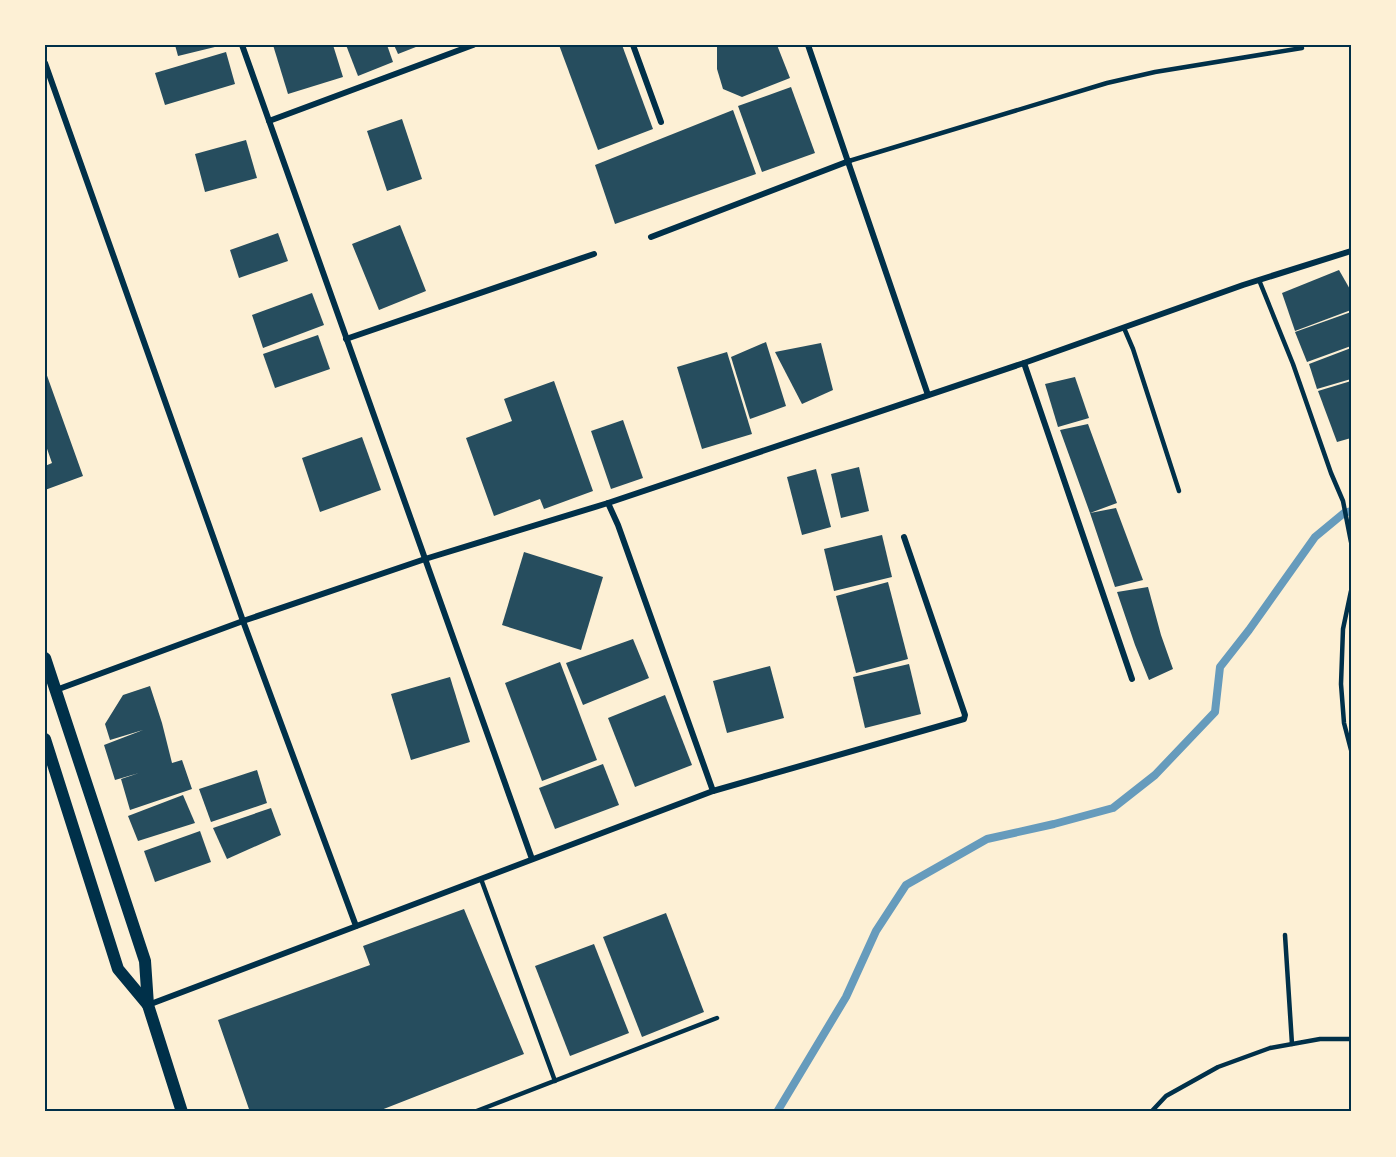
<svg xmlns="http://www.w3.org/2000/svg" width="1396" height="1157" font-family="'Fira Sans Condensed',sans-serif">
	<rect width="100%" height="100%" fill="#fdf0d5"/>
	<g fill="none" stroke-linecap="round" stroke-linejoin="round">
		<path stroke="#669bbc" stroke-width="8" d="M777 1112 846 997 876 931 906 885 987 839 1054 824 1113 808 1155 775 1215 712 1220 667 1249 630 1315 537 1344 513 1351 511"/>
	</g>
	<g fill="#264d5e">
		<path d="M175 45H219V46L178 56Z"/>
		<path d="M273 45H333L343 77 288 94Z"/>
		<path d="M346 45H387L393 62 358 76Z"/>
		<path d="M394 45H421L398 54Z"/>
		<path d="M559 45H622L653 129 598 150Z"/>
		<path d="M717 45H777L790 78 742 97 723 89 717 69Z"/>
		<path d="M226 52 235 84 165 105 155 73Z"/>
		<path d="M791 87 815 153 762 172 738 106Z"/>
		<path d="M733 110 756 174 615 224 595 165Z"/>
		<path d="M402 119 422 179 387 191 367 131Z"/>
		<path d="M246 140 257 178 205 192 195 154Z"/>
		<path d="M400 225 426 291 379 310 352 244Z"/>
		<path d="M278 233 288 261 239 278 230 250Z"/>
		<path d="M1339 270 1351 291V310L1295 331 1282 293Z"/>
		<path d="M312 293 324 325 263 348 252 315Z"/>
		<path d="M1351 312V346L1307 362 1295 332Z"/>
		<path d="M318 335 330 369 275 388 263 354Z"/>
		<path d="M766 342 786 406 750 419 731 357Z"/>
		<path d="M821 343 833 390 802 404 775 352Z"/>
		<path d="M1351 348V379L1317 389 1309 364Z"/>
		<path d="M727 352 752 434 702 449 677 367Z"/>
		<path d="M45 370 83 476 45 490V466L52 463 45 443Z"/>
		<path d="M1075 377 1089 418 1058 427 1045 384Z"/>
		<path d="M554 381 593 491 544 509 540 499 494 516 466 438 512 421 504 399Z"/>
		<path d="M1351 381V438L1337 442 1318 391Z"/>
		<path d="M623 420 643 478 611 489 591 431Z"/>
		<path d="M1088 424 1117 503 1090 513 1116 508 1143 580 1115 587 1090 513 1060 430Z"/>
		<path d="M362 437 381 490 320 512 302 458Z"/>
		<path d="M859 467 869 511 841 518 831 474Z"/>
		<path d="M816 469 831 527 802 535 787 477Z"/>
		<path d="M882 535 892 577 834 591 824 549Z"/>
		<path d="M524 552 603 577 581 650 502 625Z"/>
		<path d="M888 582 908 659 856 673 836 596Z"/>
		<path d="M1148 587 1161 635 1173 669 1149 680 1135 645 1117 592Z"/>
		<path d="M633 639 649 678 583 705 566 663Z"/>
		<path d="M560 662 597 760 542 781 505 683Z"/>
		<path d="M909 664 921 714 865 728 853 677Z"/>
		<path d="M770 666 784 718 727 733 713 681Z"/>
		<path d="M450 677 470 742 411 760 391 694Z"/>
		<path d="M150 686 162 723 172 763 182 760 192 789 130 810 121 779 139 773 115 780 104 745 143 730 110 740 105 724 123 695Z"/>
		<path d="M665 695 692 765 635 787 608 718Z"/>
		<path d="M603 764 619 805 555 829 539 788Z"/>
		<path d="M257 770 267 803 211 822 199 789Z"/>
		<path d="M183 795 195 823 138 841 128 816Z"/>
		<path d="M271 808 281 835 227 859 213 828Z"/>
		<path d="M200 831 211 862 155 882 144 851Z"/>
		<path d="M464 909 524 1054 376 1112H250L218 1020 370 965 363 946Z"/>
		<path d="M666 913 704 1012 642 1037 603 937Z"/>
		<path d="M594 944 629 1033 570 1056 535 966Z"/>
	</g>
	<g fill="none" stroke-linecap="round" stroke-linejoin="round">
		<g stroke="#003049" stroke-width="4.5">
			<path d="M849 161 1107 83 1155 72 1302 48"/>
			<path d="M1259 280 1293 364 1331 473 1343 501 1351 542"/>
			<path d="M1124 328 1133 349 1179 491"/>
			<path d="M1351 591 1343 629 1341 684 1344 723 1351 750"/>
			<path d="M481 879 555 1081"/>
			<path d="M1285 935 1292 1044"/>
			<path d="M474 1112 717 1018"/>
			<path d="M1151 1112 1166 1096 1218 1067 1270 1048 1320 1039H1351"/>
		</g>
		<g stroke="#003049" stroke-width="6">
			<path d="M242 45 532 859"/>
			<path d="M633 45 661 122"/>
			<path d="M808 45 928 395"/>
			<path d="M45 63 243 621 356 926"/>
			<path d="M269 121 473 45"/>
			<path d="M651 237 849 161"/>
			<path d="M346 339 594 254"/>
			<path d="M1024 363 1132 679"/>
			<path d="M608 503 618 525 713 791"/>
			<path d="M56 690 243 621 425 559 608 503 1024 363 1243 285 1351 251"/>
			<path d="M148 1005 713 791 964 719 965 715 904 537"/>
		</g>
		<g stroke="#003049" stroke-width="12">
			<path d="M45 658 145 961 148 1005 182 1112"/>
			<path d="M45 739 118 969 148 1005"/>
		</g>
	</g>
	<rect width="1396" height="1157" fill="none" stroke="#fdf0d5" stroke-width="93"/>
	<rect x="46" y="46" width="1304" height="1064" fill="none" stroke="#003049" stroke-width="2"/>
</svg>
